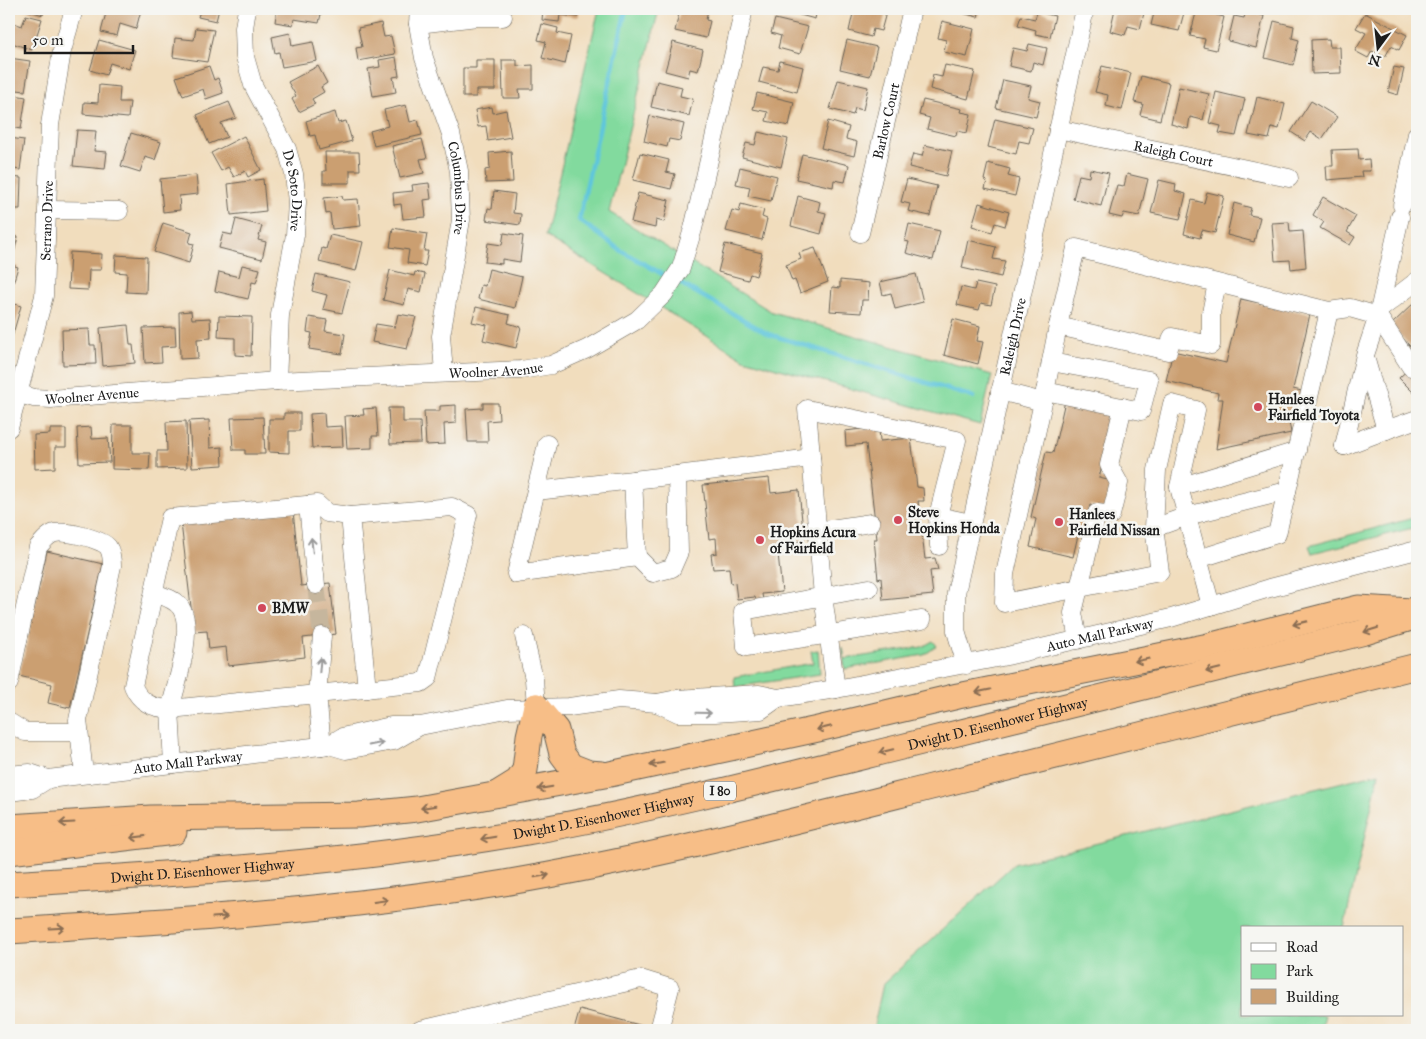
<svg xmlns="http://www.w3.org/2000/svg" width="1426" height="1039" font-family="'IM FELL Great Primer',serif">
	<rect width="100%" height="100%" fill="#f6f6f2"/>
	<filter id="ink" filterUnits="userSpaceOnUse"><feTurbulence type="fractalNoise" baseFrequency=".02" numOctaves="2"/><feDisplacementMap in="SourceGraphic" scale="10" xChannelSelector="R" yChannelSelector="G"/><feConvolveMatrix kernelMatrix="1 2 1 2 8 2 1 2 1" color-interpolation-filters="sRGB"/></filter>
	<filter id="wash" filterUnits="userSpaceOnUse"><feTurbulence type="fractalNoise" baseFrequency=".0096" numOctaves="4" result="noise"/><feDisplacementMap in="SourceGraphic" scale="20" xChannelSelector="R" yChannelSelector="G"/><feGaussianBlur stdDeviation="1.12" result="paint"/><feColorMatrix in="noise" values="0 0 0 0 0 0 0 0 0 0 0 0 0 0 0 0 0 1.4 0 .05"/><feComposite in="paint" operator="in"/></filter>
	<g filter="url(#wash)">
		<rect width="100%" height="100%" fill="#f1ddbd"/>
		<g fill="#82da9e" stroke="#4f7b5d">
			<path d="M599 9H659L609 212 772 312 992 375 980 425 744 359 545 236Z"/>
			<path d="M1417 517V527L1312 553 1309 546Z"/>
			<path d="M933 641 937 646 924 655 845 669 842 648 843 647 845 659 922 647Z"/>
			<path d="M818 650 820 674 735 687 734 677 813 663 811 651Z"/>
			<path d="M1379 773 1344 928H1242V1015H1325L1321 1030H873L883 984 1014 864Z"/>
		</g>
		<g fill="none" stroke-linecap="round" stroke-linejoin="round">
			<g stroke="#5fc6dc" stroke-width="4.5">
				<path d="M626 9 579 220 620 250 671 279"/>
				<path d="M678 282 768 334 973 397"/>
			</g>
		</g>
		<g id="blocks">
			<g fill="#cb9f71">
				<path d="M23 9H45L43 15Z"/>
				<path d="M107 9 141 10 136 29 120 24 117 36 101 32Z"/>
				<path d="M194 9H219L216 21 198 17 200 11Z"/>
				<path d="M277 9H316L315 13 321 14 319 23 294 19 293 25 275 22Z"/>
				<path d="M543 9H579L578 17 560 15 559 22 542 20Z"/>
				<path d="M680 9H708L706 20 710 21 706 38 675 31Z"/>
				<path d="M778 9H817L815 19Z"/>
				<path d="M854 9H887L881 31 873 29 871 37 849 31Z"/>
				<path d="M946 9H980L978 17Z"/>
				<path d="M1038 9H1044L1042 13 1055 16 1050 37 1035 34 1036 30 1018 25 1021 16 1035 19Z"/>
				<path d="M1115 9H1145L1140 29 1128 26 1125 35 1110 31Z"/>
				<path d="M1155 9H1185L1179 31 1151 25Z"/>
				<path d="M1197 9H1218L1216 15 1224 17 1216 50 1203 47 1205 39 1190 36Z"/>
				<path d="M1246 11 1264 16 1256 48 1228 41 1234 16 1244 18Z"/>
				<path d="M1365 13 1407 35 1399 50 1391 46 1385 57 1372 51 1368 58 1355 51 1366 33 1356 28Z"/>
				<path d="M26 15 42 19 32 50 9 42V21L22 26Z"/>
				<path d="M775 19 808 27 800 54 778 48 781 36 771 33Z"/>
				<path d="M942 21 974 29 967 57 944 52 946 40 938 38Z"/>
				<path d="M1274 21 1294 26 1292 38 1299 40 1293 65 1265 58Z"/>
				<path d="M381 23 384 37 391 36 395 54 358 61 356 48 362 47 358 28Z"/>
				<path d="M542 24 558 28 557 33 571 36 565 64 542 58 546 42 538 40Z"/>
				<path d="M196 28 214 30 207 62 173 57 175 38 194 40Z"/>
				<path d="M290 33 292 46 313 42 317 61 282 67 279 52 275 53 272 37Z"/>
				<path d="M1329 39 1330 47H1340L1341 73 1312 74 1311 40Z"/>
				<path d="M99 40 135 50 129 69 110 63 106 75 90 70Z"/>
				<path d="M847 40 877 47 870 76 840 69Z"/>
				<path d="M673 42 703 50 698 71 690 69 688 77 665 71Z"/>
				<path d="M1029 44 1047 48 1043 65 1033 62 1031 71 1009 66 1013 48 1027 51Z"/>
				<path d="M396 57 399 76 393 77 396 92 373 96 368 69 380 67 379 60Z"/>
				<path d="M9 58 30 61 25 91 9 89 11 78 9 77Z"/>
				<path d="M476 60H495V90H476V97H463V68H476Z"/>
				<path d="M502 60H517V66L533 65V89H519L520 98H503Z"/>
				<path d="M780 61 803 67 797 92 759 82 763 67 778 70Z"/>
				<path d="M945 65 975 71 968 99 930 89 933 75 942 77Z"/>
				<path d="M209 66 214 80 218 78 223 93 206 99 203 89 183 96 176 77Z"/>
				<path d="M318 66 327 83 321 87 324 92 312 99 315 104 299 112 292 99 296 96 288 82Z"/>
				<path d="M1102 66 1131 73 1122 110 1106 106 1108 95 1095 92Z"/>
				<path d="M1394 67 1404 69 1398 95 1388 92Z"/>
				<path d="M1141 76 1169 83 1160 120 1140 115 1143 104 1134 102Z"/>
				<path d="M838 80 868 87 863 110 855 108 853 115 830 109Z"/>
				<path d="M1003 80 1031 86 1028 98 1040 101 1036 117 996 108Z"/>
				<path d="M657 81 682 87 680 96 693 99 689 116 651 107Z"/>
				<path d="M99 85 120 87 119 102H130L128 118 83 114 84 102 98 103Z"/>
				<path d="M1179 87 1209 94 1203 120 1190 117 1188 129 1171 124Z"/>
				<path d="M1216 92 1245 99 1236 136 1219 133 1221 126 1209 123Z"/>
				<path d="M757 93 794 102 789 126 766 121 768 112 753 109Z"/>
				<path d="M9 94 26 97 21 129 9 127Z"/>
				<path d="M1257 97 1285 104 1279 129 1272 127 1269 139 1248 135Z"/>
				<path d="M923 100 962 109 961 112 971 114 967 133 957 131 956 136 927 129 930 118 919 115Z"/>
				<path d="M1311 101 1337 117 1322 139 1311 132 1305 141 1291 132Z"/>
				<path d="M229 102 236 118 221 123 227 137 209 144 197 115Z"/>
				<path d="M406 105 410 122 418 120 422 135 374 146 370 131 388 126 384 110Z"/>
				<path d="M492 107 493 113 506 110 511 137 488 141 486 126 478 127 475 110Z"/>
				<path d="M335 112 338 123 346 121 352 141 319 150 315 135 310 136 306 121Z"/>
				<path d="M650 116 684 124 680 141 669 139 667 147 644 141Z"/>
				<path d="M995 119 1033 128 1029 143 1019 141 1016 154 988 147Z"/>
				<path d="M828 121 849 127 846 139 857 142 854 156 821 148Z"/>
				<path d="M77 130 96 131 94 151 107 152 105 169 73 166Z"/>
				<path d="M758 132 788 139 781 167 742 157 746 143 755 145Z"/>
				<path d="M131 133 161 142 155 160 145 157 140 172 121 166Z"/>
				<path d="M244 136 261 170 248 177 245 171 234 177 228 167 221 171 211 153Z"/>
				<path d="M9 138 24 140 20 170 9 168Z"/>
				<path d="M422 139 427 158 420 159 424 173 400 178 392 146Z"/>
				<path d="M925 145 952 151 946 176 909 167 913 154 922 156Z"/>
				<path d="M1358 149 1359 160 1369 159 1370 171H1361L1362 177 1327 180 1326 166H1333L1332 150Z"/>
				<path d="M511 151 513 182 486 183 485 170 490 169 489 153Z"/>
				<path d="M325 152H359L360 170H350V183H323V171H326Z"/>
				<path d="M640 153 669 160 666 172 675 174 671 189 633 180Z"/>
				<path d="M802 154 849 165 845 182 834 180 833 187 796 179Z"/>
				<path d="M988 163 1010 169 1008 176 1019 179 1015 196 985 189 987 181 984 180Z"/>
				<path d="M740 167 777 176 771 201 748 196 750 187 736 184Z"/>
				<path d="M1090 169 1109 173 1101 206 1073 199 1079 175 1089 177Z"/>
				<path d="M1127 174 1148 179 1139 216 1124 213 1122 218 1109 215 1117 185 1124 186Z"/>
				<path d="M196 175 198 194 179 196 180 210 163 212 160 179Z"/>
				<path d="M9 177 21 178 20 209H9Z"/>
				<path d="M263 179 266 211 231 215 228 184Z"/>
				<path d="M907 179 937 186 930 216 908 211 910 204 901 202Z"/>
				<path d="M1159 180 1176 184 1175 191 1186 194 1180 219 1151 213Z"/>
				<path d="M429 183 431 199 424 200 426 217 403 219 401 204 394 205 393 193 413 191 412 185Z"/>
				<path d="M494 191 515 194 513 213 521 214 520 225 486 220 488 208 492 209Z"/>
				<path d="M1207 192 1224 196 1215 233 1202 230 1200 238 1184 234 1192 200 1204 203Z"/>
				<path d="M638 193 669 200 664 222 656 220 655 228 631 222Z"/>
				<path d="M342 196 343 200 358 199 361 226 332 229 330 213 326 214 324 198Z"/>
				<path d="M798 196 820 202 818 211 826 213 821 234 791 226Z"/>
				<path d="M1323 197 1356 216 1347 232 1355 237 1350 245 1320 228 1324 222 1313 215Z"/>
				<path d="M979 203 1009 212 1005 226 995 223 992 232 972 226Z"/>
				<path d="M1234 203 1251 208 1249 215 1260 217 1254 242 1227 235Z"/>
				<path d="M741 204 764 210 762 217 767 219 762 240 726 231 732 210 739 212Z"/>
				<path d="M236 219 262 226 258 240 266 242 262 259 219 248 223 233 232 235Z"/>
				<path d="M1289 222 1290 232 1303 231 1306 267 1291 269 1290 260 1275 261 1272 223Z"/>
				<path d="M163 223 192 232 189 243 194 244 189 263 154 252Z"/>
				<path d="M909 224 940 231 933 260 906 253 909 242 905 241Z"/>
				<path d="M9 227H12L10 235 18 237 13 257 9 256Z"/>
				<path d="M393 228 427 234 424 251H428L425 266 407 263 409 250 390 247Z"/>
				<path d="M504 233 523 236 520 262 502 259V264L485 262 488 243 502 245Z"/>
				<path d="M330 235 363 242 356 271 319 262 322 248 326 249Z"/>
				<path d="M968 240 996 247 993 259 1005 261 1001 277 962 268Z"/>
				<path d="M725 244 762 253 756 276 750 274 748 280 718 272Z"/>
				<path d="M815 248 828 282 800 293 795 280 792 281 786 265 801 259 799 253Z"/>
				<path d="M70 252 102 254 101 270H89L88 290 68 289Z"/>
				<path d="M116 255 147 257 146 293 126 292 127 273 115 272Z"/>
				<path d="M9 264 18 267 9 297Z"/>
				<path d="M242 265 260 269 256 283 252 282 248 299 215 291 219 272 239 277Z"/>
				<path d="M489 269 522 277 515 308 478 299 481 285 485 286Z"/>
				<path d="M390 270 414 276 415 272 425 274 421 292 408 289 404 305 383 300Z"/>
				<path d="M316 274 350 282 342 313 323 309 327 295 312 291Z"/>
				<path d="M916 274 923 302 895 309 891 293 883 295 880 282Z"/>
				<path d="M840 280 869 283 868 300H862L861 313 830 311 832 287 840 288Z"/>
				<path d="M976 283 995 287 991 305 981 303 979 310 957 305 961 287 974 290Z"/>
				<path d="M1241 299 1310 314 1293 389 1306 392 1300 419 1288 416 1291 433 1216 449 1223 399H1217L1218 393 1166 381 1173 351 1226 363Z"/>
				<path d="M1417 300V354L1391 325Z"/>
				<path d="M9 302 21 306 9 348Z"/>
				<path d="M476 307 510 315 508 323 521 327 516 348 483 340 487 325 472 322Z"/>
				<path d="M191 311 192 319 210 318 211 338 197 339 198 358 180 359 179 312Z"/>
				<path d="M398 314 416 317 407 349 372 342 376 324 395 327Z"/>
				<path d="M219 316 252 317 251 356 235 355V338L218 337Z"/>
				<path d="M309 317 327 320 325 331 345 334 342 354 309 349 312 333 307 332Z"/>
				<path d="M953 319 980 326 977 341 983 342 978 364 944 355Z"/>
				<path d="M128 325 130 345H133L135 363 103 366 100 328Z"/>
				<path d="M175 327 176 346 161 347 162 362 145 363 143 328Z"/>
				<path d="M89 329 90 345H95L96 364 63 365 62 330Z"/>
				<path d="M1417 361V394L1416 395 1399 378Z"/>
				<path d="M1065 401 1114 412 1099 478 1112 481 1106 509 1090 505 1083 536 1078 535 1073 557 1030 547 1036 519 1031 517 1046 452 1053 453Z"/>
				<path d="M483 403H498L499 420 487 421 488 442H468L466 409 483 408Z"/>
				<path d="M456 405V423L444 424 445 444 426 445 424 411H440V406Z"/>
				<path d="M376 408 378 436H372V448L347 449 345 416 364 415 363 409Z"/>
				<path d="M388 408H403V422H420L421 443 390 444Z"/>
				<path d="M284 413H300V431H289V453L269 452V419H284Z"/>
				<path d="M324 413 325 427 342 426 343 447 312 448 310 414Z"/>
				<path d="M263 417 265 454H245V450H233L231 418Z"/>
				<path d="M209 420 210 448 222 447 223 465 192 467 189 421Z"/>
				<path d="M186 421 187 468 157 469V451H167L166 422Z"/>
				<path d="M113 425H132V453H150L149 470 112 469Z"/>
				<path d="M91 427 92 439 108 438 110 462 79 463 77 428Z"/>
				<path d="M879 427 880 441 911 438 917 487 923 488 924 501H918L925 559 935 558 938 570 930 571 933 595 883 600 881 578 878 579 874 539H877L866 444 846 446 845 431Z"/>
				<path d="M50 429H66V447H55V468L35 469 34 435 50 434Z"/>
				<path d="M769 478 771 493 799 490 804 541 777 544 782 592 762 594 763 600 756 601 755 597 737 599 735 583 731 584 729 568 713 569 711 554 717 553 716 538 709 539 703 485Z"/>
				<path d="M293 511 301 586 330 583 336 634 303 638 305 657 228 666 226 647 209 649 207 631 194 632 181 523Z"/>
				<path d="M47 551 103 564 70 708 48 703 52 684 19 676Z"/>
				<path d="M580 1009 643 1026 642 1030H574Z"/>
			</g>
		</g>
	</g>
	<g filter="url(#ink)">
		<use href="#blocks" fill-opacity="0" stroke="#676054" stroke-width="1"/>
		<g fill="none" stroke-linecap="round" stroke-linejoin="round">
			<path stroke="#c6b69d" stroke-width="18" stroke-dasharray="18 9" stroke-linecap="butt" d="M316 585 322 636"/>
			<defs>
				<g id="minor">
					<path id="s1" d="M247 9 244 28 245 57 253 85 287 149 294 174 297 202 295 235 280 315 277 381"/>
					<path id="s2" d="M419 9 418 24 424 58 451 134 459 171 461 220 441 336 444 372"/>
					<path d="M418 24 477 17H503"/>
					<path id="s3" d="M1058 129 1289 178"/>
					<path d="M1402 205 1417 134"/>
					<path d="M48 210 119 211"/>
					<path id="s4" d="M860 233 912 9"/>
					<path d="M1217 283 1076 248 1058 326 1168 351 1172 337 1211 345V313L1217 283 1329 311"/>
					<path d="M1379 310 1417 281"/>
					<path d="M1378 316 1411 367"/>
					<path d="M1058 326 1043 402 1005 574 1004 603 1160 572 1154 528 1187 516 1287 491"/>
					<path d="M1365 357 1386 430 1417 419"/>
					<path id="s5" d="M9 391 34 398 51 399 277 381 521 370 551 365 587 349 637 320 664 294 681 268 693 229 744 9"/>
					<path d="M1000 391 1043 402"/>
					<path d="M1045 391 1141 411 1149 380 1051 362"/>
					<path id="s6" d="M9 428 44 296 50 125 62 51 74 9"/>
					<path d="M547 444 516 574 637 557 653 573 672 568 679 552 677 475 811 458"/>
					<path d="M1344 446 1365 355 1378 316"/>
					<path d="M1344 446 1386 430"/>
					<path d="M633 480 637 557"/>
					<path d="M1179 487 1297 451"/>
					<path d="M536 491 677 475"/>
					<path d="M308 505 316 585"/>
					<path d="M350 516 367 689"/>
					<path d="M938 516 971 523"/>
					<path d="M1154 528 1157 470 1172 404 1196 410 1179 487 1211 606"/>
					<path d="M817 531 871 523"/>
					<path d="M1198 559 1277 534 1329 311 1350 308 1378 316 1400 217"/>
					<path d="M869 588 743 611 746 647 922 620"/>
					<path d="M154 593C163 596 175 599 181 608 195 630 176 685 170 709 153 708 140 703 133 686L170 518 317 504 327 513 350 516 452 507 468 515 428 678 421 683 317 694 322 636"/>
					<path d="M524 636 534 679 536 706"/>
					<path d="M1078 640 1073 613 1097 513 1111 515 1119 483 1109 465 1123 407"/>
					<path id="s7" d="M966 665 956 631V593L1085 9"/>
					<path d="M9 683 38 547C43 542 46 537 52 534 62 529 102 539 108 547 112 553 112 560 112 566L78 720 84 774"/>
					<path d="M836 689 823 596 807 409 957 440 938 516 939 546"/>
					<path d="M657 703 678 713H715L761 710 778 698"/>
					<path d="M9 722 25 732H78"/>
					<path id="s8" d="M329 745 342 737 391 726H420L507 709 569 707 619 700 657 703 677 699 759 694 778 698 836 689 1007 656 1171 618 1270 588 1417 550"/>
					<path d="M173 764 170 709 317 694 322 746"/>
					<path id="s9" d="M9 775 30 773 48 779 329 745 346 750 394 741 418 727"/>
					<path d="M9 792 32 789 48 779"/>
					<path d="M420 1030 641 979 670 988 659 1030"/>
				</g>
				<g id="highway">
					<path d="M536 706 556 730 562 754 571 766 589 773 602 774"/>
					<path d="M497 794 518 781 525 770 529 736 536 706"/>
					<path d="M9 827 151 818 359 815 417 809 610 774 818 729 958 696 1204 647 1358 608 1412 611"/>
					<path d="M9 852 174 832"/>
					<path id="s10" d="M9 884C182 874 356 862 527 832 650 810 772 779 893 749 1051 711 1208 671 1365 632L1417 616"/>
					<path d="M9 931C175 921 340 910 504 883 647 859 787 823 927 788 1090 747 1254 707 1417 666"/>
				</g>
			</defs>
			<use href="#minor" stroke="#676054" stroke-width="19"/>
			<use href="#highway" stroke="#676054" stroke-width="27"/>
			<use href="#minor" stroke="#fff" stroke-width="18"/>
			<use href="#highway" stroke="#f7be87" stroke-width="25"/>
		</g>
		<defs><path id="oneway-shaft" d="M-6 0H5M1.5-3L5.5 0L1.5 3" fill="none" stroke-width="1.6" stroke-linecap="round" stroke-linejoin="round" transform="scale(1.25)"/></defs>
		<g stroke="#999">
			<use href="#oneway-shaft" transform="translate(312 545) rotate(-96)"/>
			<use href="#oneway-shaft" transform="translate(320 665) rotate(-85)"/>
			<use href="#oneway-shaft" transform="translate(704 713) rotate(1)"/>
			<use href="#oneway-shaft" transform="translate(376 744) rotate(-11)"/>
		</g>
		<g stroke="#8a6d52">
			<use href="#oneway-shaft" transform="translate(1300 623) rotate(166)"/>
			<use href="#oneway-shaft" transform="translate(1371 630) rotate(163)"/>
			<use href="#oneway-shaft" transform="translate(1142 660) rotate(169)"/>
			<use href="#oneway-shaft" transform="translate(1213 670) rotate(166)"/>
			<use href="#oneway-shaft" transform="translate(983 691) rotate(169)"/>
			<use href="#oneway-shaft" transform="translate(824 728) rotate(167)"/>
			<use href="#oneway-shaft" transform="translate(886 751) rotate(166)"/>
			<use href="#oneway-shaft" transform="translate(657 764) rotate(168)"/>
			<use href="#oneway-shaft" transform="translate(545 788) rotate(170)"/>
			<use href="#oneway-shaft" transform="translate(428 807) rotate(171)"/>
			<use href="#oneway-shaft" transform="translate(67 823) rotate(177)"/>
			<use href="#oneway-shaft" transform="translate(138 837) rotate(173)"/>
			<use href="#oneway-shaft" transform="translate(488 838) rotate(170)"/>
			<use href="#oneway-shaft" transform="translate(542 876) rotate(-10)"/>
			<use href="#oneway-shaft" transform="translate(381 901) rotate(-8)"/>
			<use href="#oneway-shaft" transform="translate(220 917) rotate(-4)"/>
			<use href="#oneway-shaft" transform="translate(57 928) rotate(-3)"/>
		</g>
	</g>
	<g fill="#d1495b" stroke="#f6f6f2" stroke-width="2">
		<circle cx="1258" cy="407" r="5"/>
		<circle cx="898" cy="520" r="5"/>
		<circle cx="1059" cy="522" r="5"/>
		<circle cx="760" cy="540" r="5"/>
		<circle cx="262" cy="608" r="5"/>
	</g>
	<g text-anchor="middle" stroke-width="5" stroke-linejoin="round" paint-order="stroke">
		<rect fill="#f6f6f2" stroke="#5d5d5c" stroke-width="1" x="704" y="781.5" width="32" height="19" rx="4"/>
		<g font-size="12" font-weight="bold" fill="#1c1c1c">
			<text x="720" y="795">I 80</text>
		</g>
		<g font-size="14" fill="#1c1c1c" stroke="#f6f6f2">
			<text dy="5" stroke="none"><textPath href="#s4" startOffset="115">Barlow Court</textPath></text>
			<text dy="5" stroke="none"><textPath href="#s3" startOffset="118">Raleigh Court</textPath></text>
			<text dy="5" stroke="none"><textPath href="#s2" startOffset="185">Columbus Drive</textPath></text>
			<text dy="5" stroke="none"><textPath href="#s1" startOffset="192">De Soto Drive</textPath></text>
			<text dy="5" stroke="none"><textPath href="#s6" startOffset="212">Serrano Drive</textPath></text>
			<text dy="5" stroke="none"><textPath href="#s7" startOffset="336">Raleigh Drive</textPath></text>
			<text dy="5" stroke="none"><textPath href="#s5" startOffset="489">Woolner Avenue</textPath></text>
			<text dy="5" stroke="none"><textPath href="#s5" startOffset="84">Woolner Avenue</textPath></text>
			<text dy="5" stroke="none"><textPath href="#s8" startOffset="784">Auto Mall Parkway</textPath></text>
			<text dy="5" stroke="none"><textPath href="#s10" startOffset="1004">Dwight D. Eisenhower Highway</textPath></text>
			<text dy="5" stroke="none"><textPath href="#s9" startOffset="181">Auto Mall Parkway</textPath></text>
			<text dy="5" stroke="none"><textPath href="#s10" startOffset="599">Dwight D. Eisenhower Highway</textPath></text>
			<text dy="5" stroke="none"><textPath href="#s10" startOffset="194">Dwight D. Eisenhower Highway</textPath></text>
		</g>
		<g font-size="14" font-weight="bold" fill="#1c1c1c" stroke="#f6f6f2" text-anchor="start">
			<text x="1268" y="404">Hanlees<tspan x="1268" dy="16">Fairfield Toyota</tspan></text>
			<text x="908" y="517">Steve<tspan x="908" dy="16">Hopkins Honda</tspan></text>
			<text x="1069" y="519">Hanlees<tspan x="1069" dy="16">Fairfield Nissan</tspan></text>
			<text x="770" y="537">Hopkins Acura<tspan x="770" dy="16">of Fairfield</tspan></text>
			<text x="272" y="613">BMW</text>
		</g>
	</g>
	<rect width="1426" height="1039" fill="none" stroke="#f6f6f2" stroke-width="30"/>
	<rect x="1241" y="926" width="162" height="90" fill="#f6f6f2" stroke="#9f9f9c"/>
	<rect x="1251" y="943" width="25" height="8" fill="#ffffff" stroke="#9f9f9c"/>
	<text x="1286" y="952" font-size="15" fill="#1c1c1c">Road</text>
	<rect x="1251" y="964" width="25" height="15" fill="#82da9e" stroke="#9f9f9c"/>
	<text x="1286" y="976" font-size="15" fill="#1c1c1c">Park</text>
	<rect x="1251" y="989" width="25" height="15" fill="#cb9f71" stroke="#9f9f9c"/>
	<text x="1286" y="1002" font-size="15" fill="#1c1c1c">Building</text>
	<g transform="translate(1378 48) rotate(195)" stroke="#f6f6f2" stroke-width="4" paint-order="stroke">
	<path d="M0-4L9 19L0 12L-9 19Z" fill="#1c1c1c"/>
	<text y="-8" font-size="14" font-weight="bold" text-anchor="middle" fill="#1c1c1c">N</text>
	</g>
	<path d="M25 45v8h108v-8" fill="none" stroke="#1c1c1c" stroke-width="2.5"/>
	<text x="32" y="45" font-size="15" fill="#1c1c1c" stroke="#f6f6f2" stroke-width="4" paint-order="stroke">50 m</text>
</svg>
